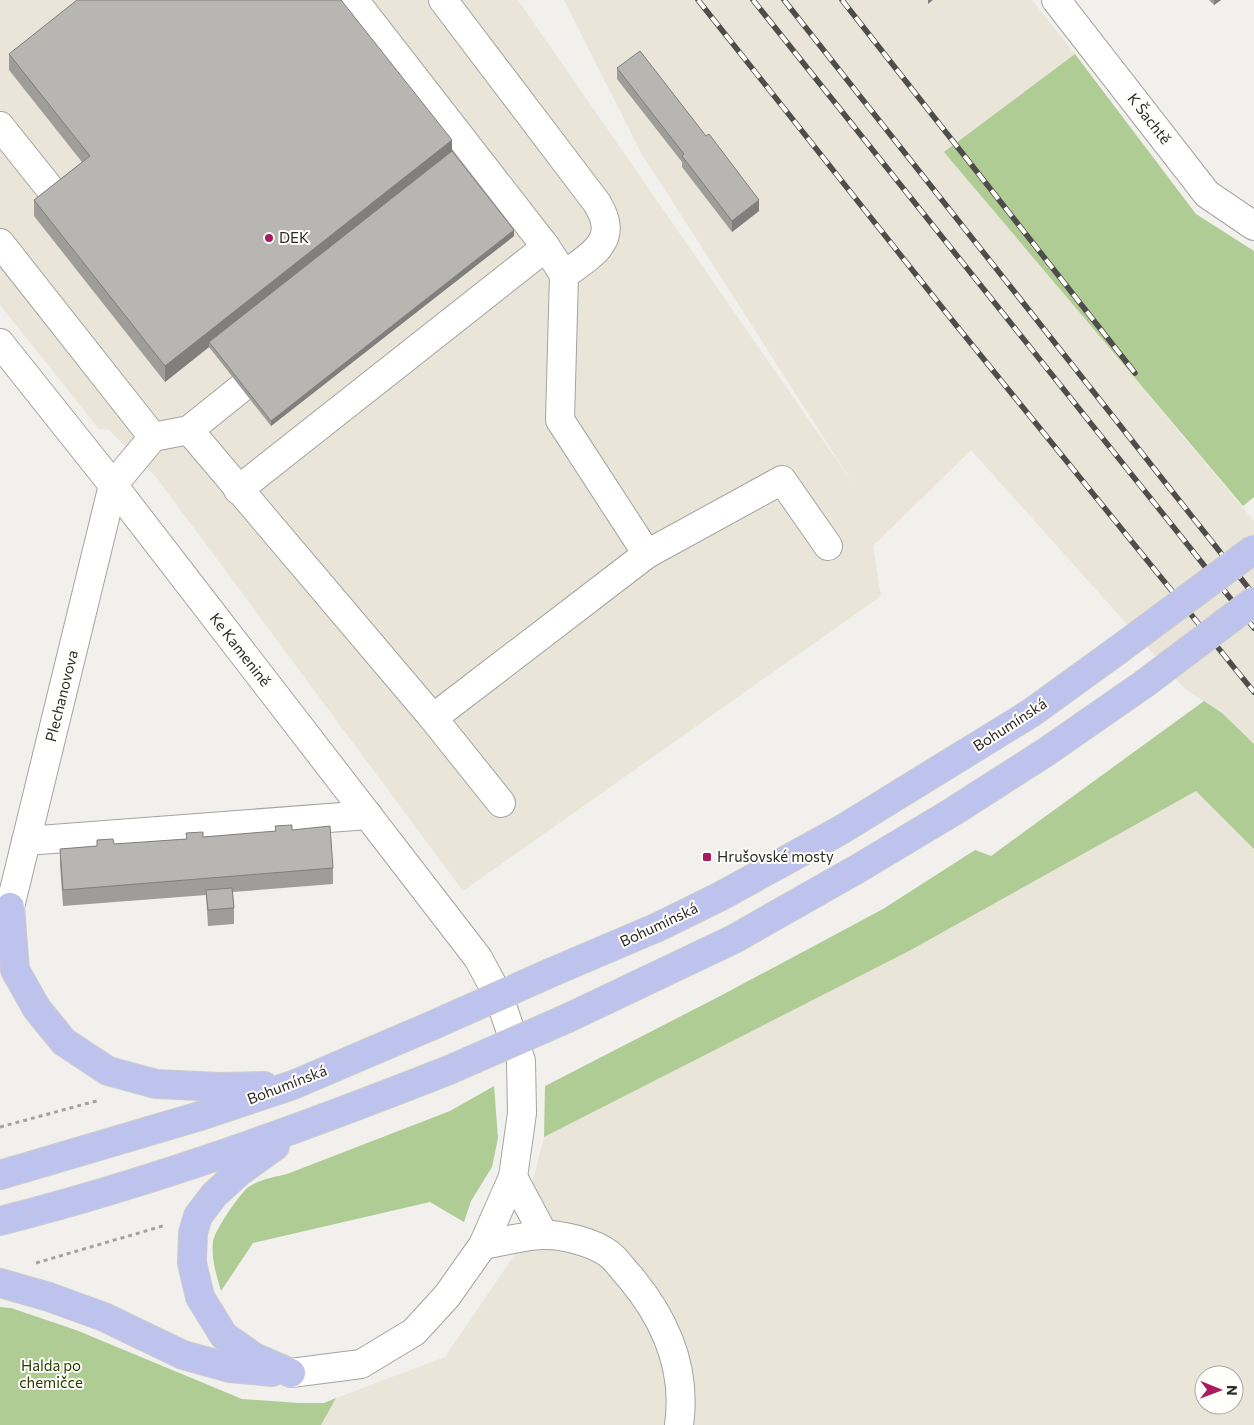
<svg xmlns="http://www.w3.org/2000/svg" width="1254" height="1425" font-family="Commissioner,sans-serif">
	<rect width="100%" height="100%" fill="#f2f0ec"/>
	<g fill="#e9e5d9" fill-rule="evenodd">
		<path d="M0 0H518L854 485 640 151 564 0H1032L1075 54 945 152 1254 521V744L1222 713 1185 689 971 450 873 546 881 596 463 891 156 477 109 430 99 429 0 305Z"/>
		<path d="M1196 790 1254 849V1425H321L336 1398 445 1357 513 1257 544 1137 909 951ZM1204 1375H1234V1405H1204Z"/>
	</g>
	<g fill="#afcc95">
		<path d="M1075 54 1196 214 1254 251V497L1243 506 944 152Z"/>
		<path d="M1204 701 1222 713 1254 744V849L1196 791 909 951 544 1137 545 1086 722 995 883 909 975 850 991 856Z"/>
		<path d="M494 1086 498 1138 492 1167 471 1201 464 1222 430 1202 253 1243 221 1291C216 1274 211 1258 213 1241 215 1230 241 1191 250 1186 261 1179 275 1177 287 1174L450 1111Z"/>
		<path d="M0 1307 11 1308 76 1330 242 1399 299 1403H324L336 1398 321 1425H0Z"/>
	</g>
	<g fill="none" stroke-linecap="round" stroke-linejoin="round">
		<defs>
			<g id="minor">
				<path d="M443 0 597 203C600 209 604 215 605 222 611 247 581 262 564 275"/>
				<path d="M1056 0 1207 194 1254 226"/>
				<path d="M0 126 51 190"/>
				<path d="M0 243 153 437"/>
				<path d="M0 343 113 485 478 958 499 997 521 1061 522 1113 513 1177 483 1245 447 1296 414 1332 361 1364 291 1373"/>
				<path d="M189 430 270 365"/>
				<path d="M238 490 546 247 354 0"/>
				<path d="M647 554 782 480 828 546"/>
				<path d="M433 718 647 554 560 420 564 275 546 247"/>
				<path d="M26 841 368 815"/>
				<path d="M10 907 113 485 153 437 189 430 433 718 501 803"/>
				<path d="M513 1177 544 1235"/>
				<path d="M483 1245C501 1242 527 1235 544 1235 562 1234 595 1243 609 1254 617 1260 623 1270 630 1277 666 1320 687 1369 679 1425"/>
			</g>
			<g id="major">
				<path d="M10 907 15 970 37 1009 64 1042 108 1071 156 1084 220 1087 264 1086"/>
				<path d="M550 973 658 927 721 896 841 830 1031 713 1118 650"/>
				<path d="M568 1018 734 939 859 868 954 811 1046 752 1144 684"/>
				<path d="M275 1146 239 1172 214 1195 198 1216 193 1233 192 1263 200 1297 224 1336 254 1357 291 1373"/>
				<path d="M0 1175 200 1116 293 1085 431 1026"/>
				<path d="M0 1221C154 1182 302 1128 449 1070"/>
				<path d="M0 1283 49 1297 104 1317 183 1355 230 1368 272 1372"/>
			</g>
		</defs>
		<use href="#minor" stroke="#a4a39f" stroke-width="30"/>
		<use href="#major" stroke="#ccc" stroke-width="30"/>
		<g stroke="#a5a3a0" stroke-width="3" stroke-dasharray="4 4" stroke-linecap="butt">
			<path d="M0 1127 100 1100"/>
			<path d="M36 1263 166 1225"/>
		</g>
		<use href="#minor" stroke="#fff" stroke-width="28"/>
		<use href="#major" stroke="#bec3ee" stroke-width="28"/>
		<defs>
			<g id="rail">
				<path d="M698 0 956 325 1254 692"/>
				<path d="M753 0 1254 628"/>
				<path d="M784 0 1254 595"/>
				<path d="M842 0 1135 373"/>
			</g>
		</defs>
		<use href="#rail" stroke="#4e4d4c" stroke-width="5.5"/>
		<use href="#rail" stroke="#fffefa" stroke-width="4" stroke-dasharray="11" stroke-linecap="butt"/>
		<defs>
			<g id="major-bridge">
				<path d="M1118 650 1254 549"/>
				<path d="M1144 684 1254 601"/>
				<path d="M431 1026 550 973"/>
				<path d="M449 1070 568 1018"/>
			</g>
		</defs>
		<use href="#major-bridge" stroke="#ccc" stroke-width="30" stroke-linecap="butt"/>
		<use href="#major-bridge" stroke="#bec3ee" stroke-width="28"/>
	</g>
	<g fill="#9e9d99">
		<path d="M1209 0H1221L1214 5Z"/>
		<path d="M9 54 452 151 514 236 271 426 209 347 165 382 34 216V200L82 162 9 70Z"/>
		<path d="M617 68 759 211 732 232 682 167V162L617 79Z"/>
		<path d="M292 830 333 868V884L233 892 234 908V924L208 926 206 895 63 906 60 865V849Z"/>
	</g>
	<g fill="#817f7d">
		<path d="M928 0H933L928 4Z"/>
		<path d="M1214 0H1221L1214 5Z"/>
		<path d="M452 140V156L209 342V347L165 382V366Z"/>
		<path d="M759 200V211L732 232V221Z"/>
		<path d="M514 230V236L271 426V421Z"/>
	</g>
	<g fill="#b8b6b2" stroke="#817f7d">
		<path d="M77 0H341L452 140 165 366 34 200 90 156 9 54Z"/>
		<path d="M640 51 706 136 709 134 759 200 732 221 682 156 684 154 617 68Z"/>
		<path d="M452 151 514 230 271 421 209 342Z"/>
		<path d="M292 825V830L330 826 333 868 63 890 60 849 97 846V840L113 839 114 844 187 839 186 833 203 832V837L276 831 275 826Z"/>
		<path d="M232 888 234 908 208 910 206 890Z"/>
	</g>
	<g fill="#a81b5d" stroke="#fffefa" stroke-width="2">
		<circle cx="269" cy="238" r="5"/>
		<rect x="702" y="852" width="10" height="10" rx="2.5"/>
	</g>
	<g text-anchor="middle" stroke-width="4" stroke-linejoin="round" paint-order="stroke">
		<g font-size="15" fill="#2b2a29" stroke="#fffefa">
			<text transform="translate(1149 119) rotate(52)" y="5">K Šachtě</text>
			<text transform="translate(240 650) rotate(52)" y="5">Ke Kamenině</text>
			<text transform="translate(62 696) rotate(-76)" y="5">Plechanovova</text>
			<text transform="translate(1010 725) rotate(-33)" y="5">Bohumínská</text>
			<text transform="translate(659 925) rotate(-25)" y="5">Bohumínská</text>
			<text transform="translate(287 1085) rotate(-21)" y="5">Bohumínská</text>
		</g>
		<g font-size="15" fill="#2b2a29" stroke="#fffefa" text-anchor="start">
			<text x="279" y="243">DEK</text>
			<text x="717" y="862">Hrušovské mosty</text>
		</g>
		<g font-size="15" fill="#263f01" stroke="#fffefa">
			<text x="51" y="1371">Halda po<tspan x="51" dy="17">chemičce</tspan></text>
		</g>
	</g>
	<g transform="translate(1219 1390) rotate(91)"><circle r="24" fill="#fffefa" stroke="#aaa9a6"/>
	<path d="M0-4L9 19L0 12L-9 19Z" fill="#a81b5d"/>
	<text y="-8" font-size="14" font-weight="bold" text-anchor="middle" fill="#2b2a29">N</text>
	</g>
</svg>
